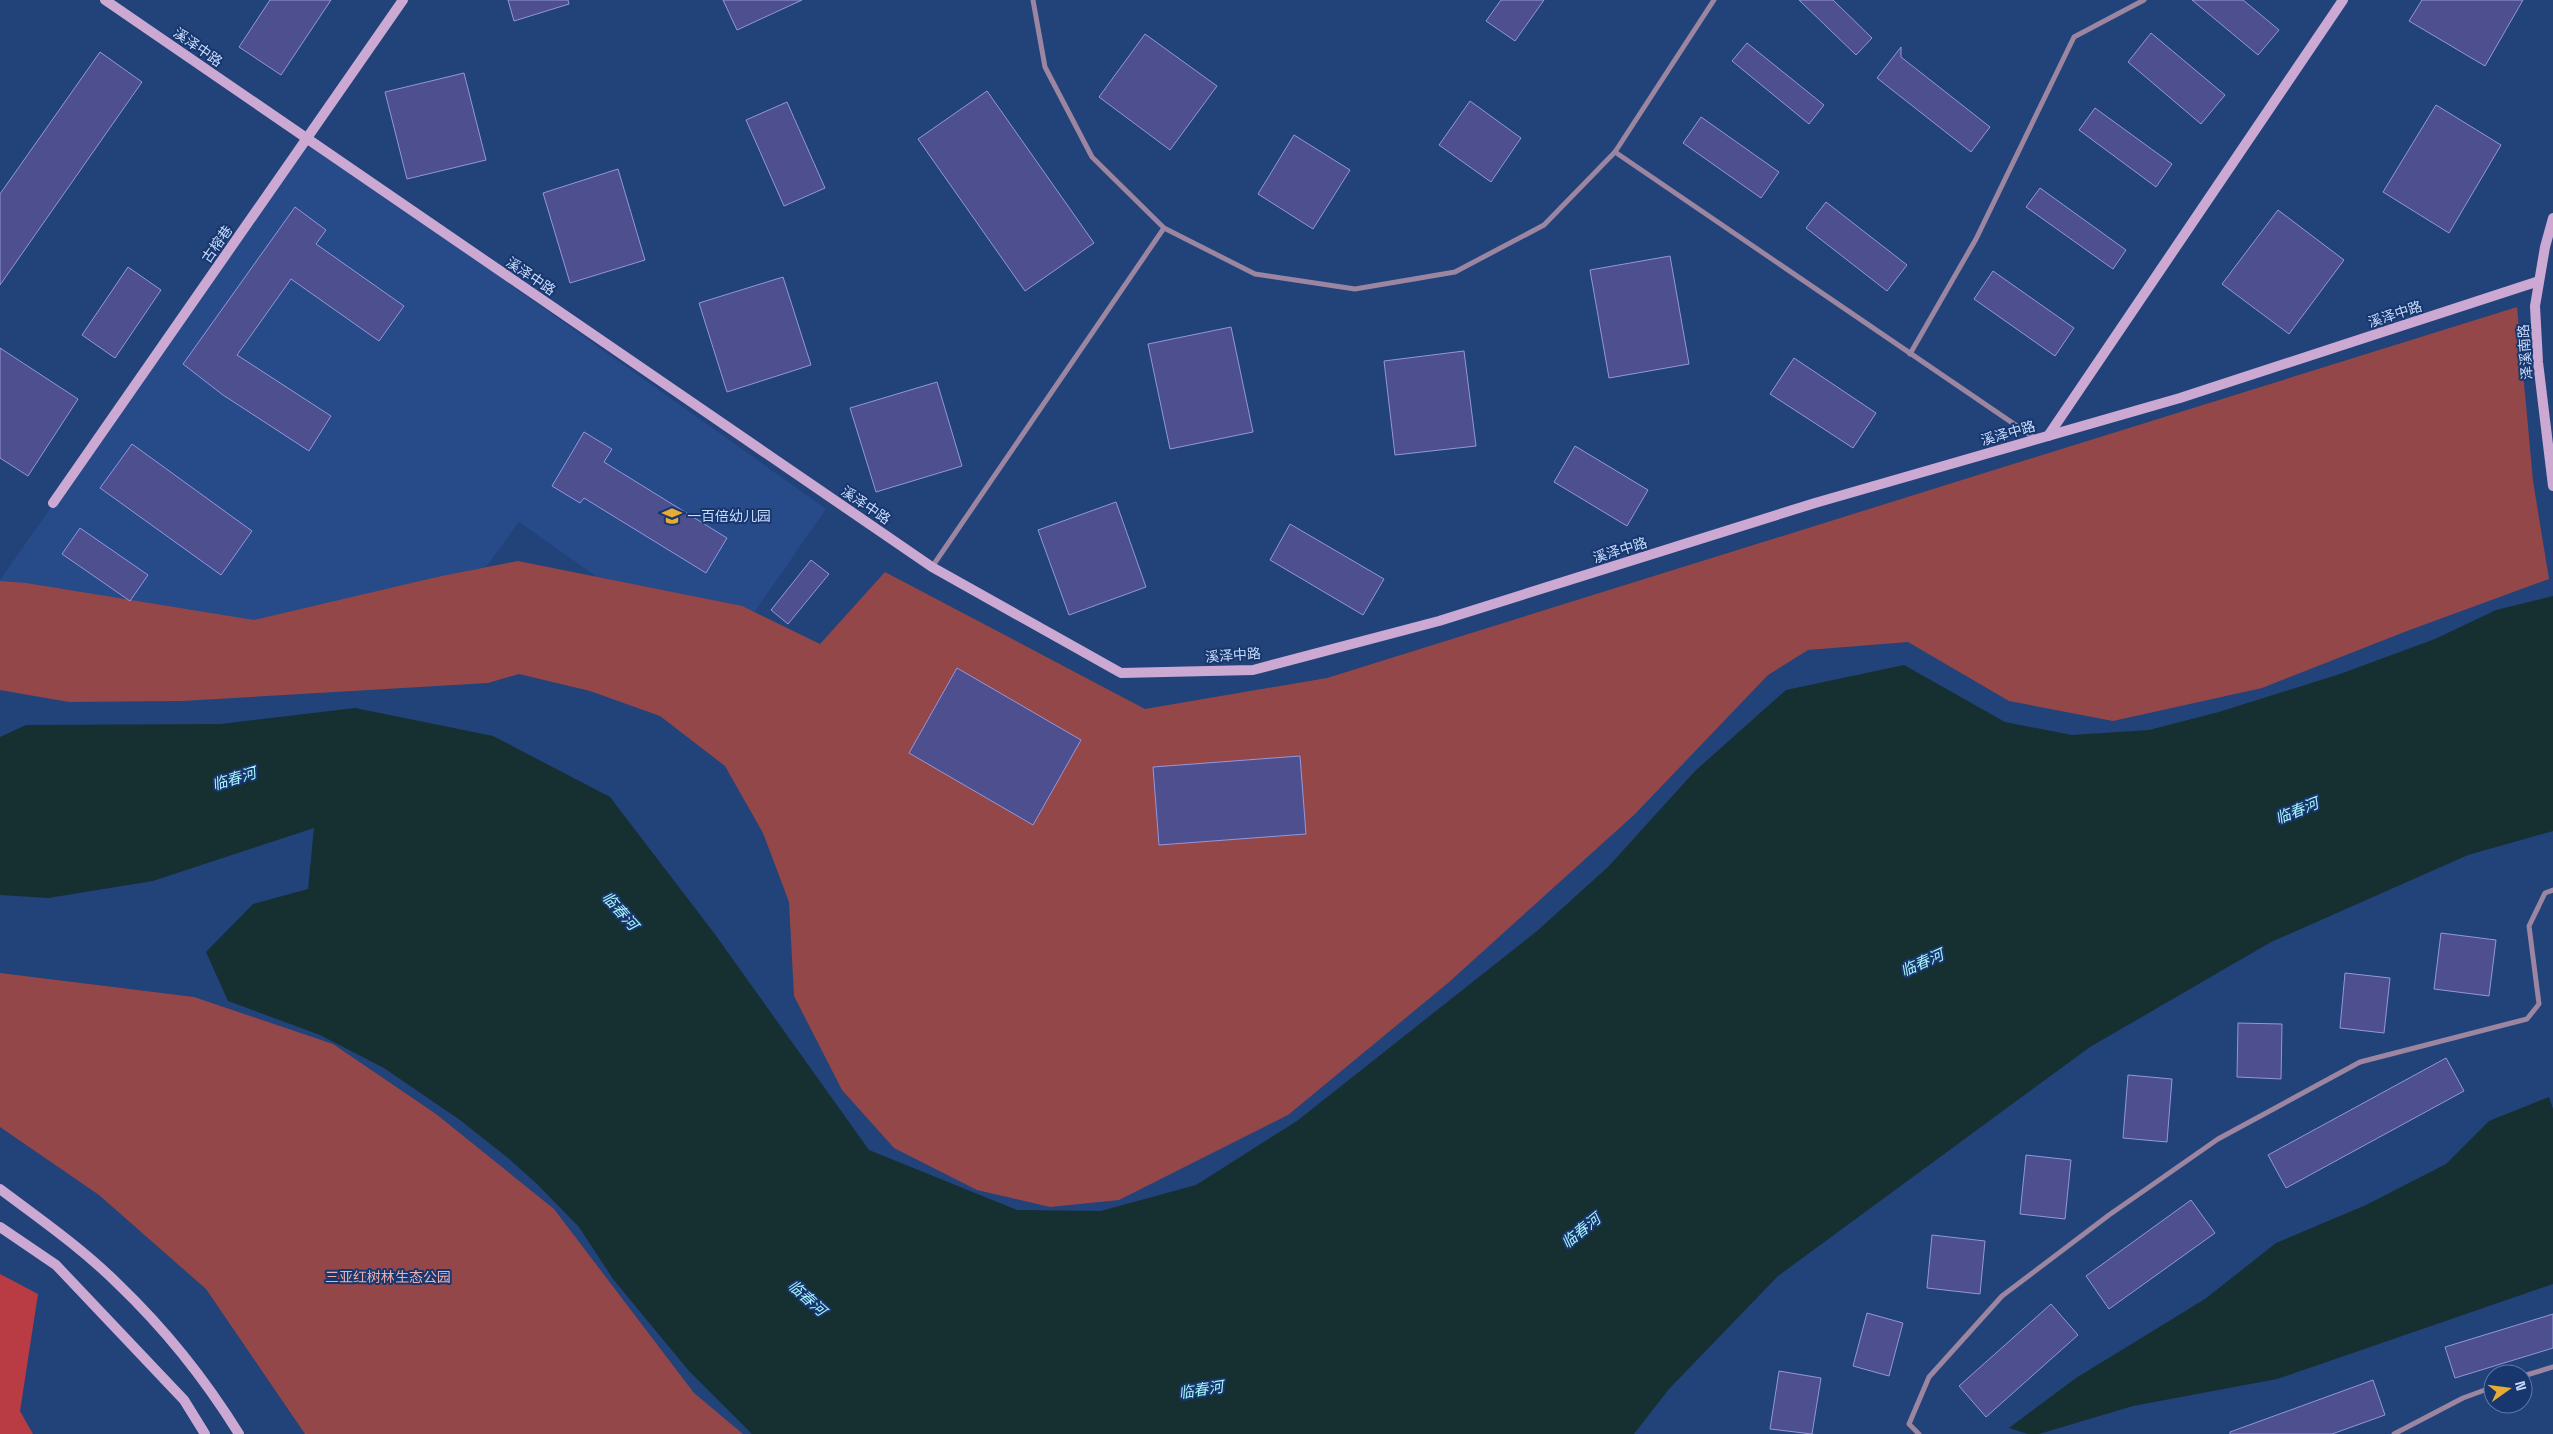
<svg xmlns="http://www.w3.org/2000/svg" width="2553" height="1434" font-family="'Space Grotesk','Noto Sans SC',sans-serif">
	<rect width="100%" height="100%" fill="#22427a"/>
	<path fill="#274a89" d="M309 141 826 509 719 663 519 522 445 622 214 665 0 605V580Z"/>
	<g fill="#944748">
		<path d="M2517 307 2533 481 2549 579 2407 631 2262 688 2113 721 2009 701 1908 642 1808 650 1768 675 1635 814 1448 983 1288 1115 1119 1200 1050 1207 977 1190 894 1148 842 1090 794 996 789 902 763 833 725 766 660 716 590 691 519 674 488 683 182 701 69 702 0 690V581L26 583 254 620 437 577 518 561 742 606 820 644 885 572 1145 709 1327 678Z"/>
		<path d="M0 973 194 997 333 1044 436 1114 554 1209 694 1393 743 1434H305L206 1289 99 1195 0 1127Z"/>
	</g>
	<path fill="#b93c44" d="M0 1274 38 1294 20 1411 33 1434H0Z"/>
	<g fill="#162f31">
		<path d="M2553 596V831L2468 855 2271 942 2090 1047 1778 1276 1669 1389 1634 1434H752L689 1371 613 1279 579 1227 537 1184 508 1158 460 1120 384 1068 320 1035 228 1001 206 952 253 904 308 889 314 828 153 881 48 898 0 895V737L26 725 221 724 355 708 493 736 610 797 714 933 869 1150 1017 1210 1101 1211 1196 1185 1297 1121 1537 931 1608 867 1695 771 1786 690 1904 665 2005 722 2072 735 2149 730 2219 712 2340 674 2435 639 2496 610Z"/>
		<path d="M2549 1097 2553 1109V1284L2277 1379 2133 1406 2039 1434H2028L2009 1428 2076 1378 2205 1299 2276 1243 2366 1205 2446 1164 2489 1121Z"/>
	</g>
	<g fill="#4e4f8f" stroke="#9397dd">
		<path d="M270 0H331L281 75 239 47Z"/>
		<path d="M508 0H568L569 4 514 21Z"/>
		<path d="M723 0H802L737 30Z"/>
		<path d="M1501 0H1544L1515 41 1486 21Z"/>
		<path d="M1799 0H1833L1872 38 1856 55Z"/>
		<path d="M2192 0H2243L2279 30 2258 55Z"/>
		<path d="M2422 0H2523L2485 66 2409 21Z"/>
		<path d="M2151 33 2225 95 2201 124 2128 62Z"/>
		<path d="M1145 34 1217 86 1170 150 1099 97Z"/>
		<path d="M1747 43 1824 105 1809 124 1732 61Z"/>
		<path d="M1901 47V57L1990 127 1971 152 1877 78Z"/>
		<path d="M100 52 142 82 0 285V194Z"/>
		<path d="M464 73 486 160 407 179 385 92Z"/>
		<path d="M987 91 1094 243 1025 291 918 139Z"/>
		<path d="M1470 101 1521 138 1491 182 1439 145Z"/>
		<path d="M787 102 825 188 784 206 746 120Z"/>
		<path d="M2436 105 2501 145 2449 233 2383 192Z"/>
		<path d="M2095 108 2172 164 2156 187 2079 130Z"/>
		<path d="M1701 117 1779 172 1761 198 1683 143Z"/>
		<path d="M1294 135 1350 170 1313 229 1258 194Z"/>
		<path d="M618 169 645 260 570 283 543 193Z"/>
		<path d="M2040 188 2126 250 2113 269 2026 207Z"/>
		<path d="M1826 202 1907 265 1887 291 1806 228Z"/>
		<path d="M295 207 326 230 316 244 404 306 379 341 291 279 237 355 331 416 309 451 223 395 183 364Z"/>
		<path d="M2278 210 2344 260 2289 334 2222 284Z"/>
		<path d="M1670 256 1689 364 1609 378 1590 270Z"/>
		<path d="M128 267 161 290 115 358 82 335Z"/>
		<path d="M1993 271 2074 328 2055 356 1974 299Z"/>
		<path d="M783 277 811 365 727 392 699 303Z"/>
		<path d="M1231 327 1253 432 1170 449 1148 344Z"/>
		<path d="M0 348 78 399 28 476 0 458Z"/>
		<path d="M1464 351 1476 446 1395 455 1384 361Z"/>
		<path d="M1794 358 1876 413 1853 448 1770 394Z"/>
		<path d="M937 382 962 466 876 492 850 408Z"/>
		<path d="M584 432 612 449 604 462 727 538 706 573 584 498 580 503 552 486Z"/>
		<path d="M132 444 252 531 221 575 100 488Z"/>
		<path d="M1575 446 1648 490 1627 526 1554 482Z"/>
		<path d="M1116 502 1146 587 1069 615 1038 530Z"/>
		<path d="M1290 524 1384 579 1363 615 1270 560Z"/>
		<path d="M80 528 148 575 130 601 62 554Z"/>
		<path d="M811 560 829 574 788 624 771 610Z"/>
		<path d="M957 668 1081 740 1033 825 909 753Z"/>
		<path d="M1300 756 1306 834 1159 845 1153 767Z"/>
		<path d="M2441 933 2496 940 2489 996 2434 989Z"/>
		<path d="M2345 973 2390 978 2384 1033 2340 1028Z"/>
		<path d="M2238 1023 2282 1024 2281 1079 2237 1077Z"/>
		<path d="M2446 1058 2464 1091 2286 1188 2268 1155Z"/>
		<path d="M2128 1075 2172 1079 2167 1142 2123 1138Z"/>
		<path d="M2026 1155 2071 1160 2065 1219 2020 1214Z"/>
		<path d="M2191 1200 2215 1233 2109 1309 2086 1276Z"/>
		<path d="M1932 1235 1985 1241 1980 1294 1927 1288Z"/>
		<path d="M2051 1304 2078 1335 1986 1417 1959 1386Z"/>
		<path d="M1867 1313 1903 1323 1889 1376 1853 1366Z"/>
		<path d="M2553 1314V1348L2455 1378 2445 1347Z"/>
		<path d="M1779 1371 1821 1378 1812 1434 1770 1429Z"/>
		<path d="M2373 1380 2385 1415 2332 1434H2230V1432Z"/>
	</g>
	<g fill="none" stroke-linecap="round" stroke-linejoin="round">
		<g stroke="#9b85a0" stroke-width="5">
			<path d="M1033 0 1045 67 1092 157 1164 228 1255 274 1355 289 1455 272 1544 225 1615 152 1714 0"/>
			<path d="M1615 152 2036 439"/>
			<path d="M1910 354 1976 239 2074 37 2144 0"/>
			<path d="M932 567 1164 228"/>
			<path d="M2523 1376 2553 1367"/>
			<path d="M1919 1434 1909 1424 1929 1377 2002 1296 2109 1215 2218 1139 2360 1062 2527 1019 2539 1004 2529 926 2545 893 2553 890"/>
			<path d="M2394 1434 2463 1398 2493 1387"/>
		</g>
		<g stroke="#cca9d3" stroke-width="10">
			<path d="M105 0 932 567 1121 673 1253 670 1439 621 1815 503 2180 398 2539 281"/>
			<path d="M2553 218 2545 247 2535 306 2538 362 2553 486"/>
			<path d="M2048 436 2343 0"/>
			<path d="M53 503 403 0"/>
			<path d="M0 1189C40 1219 83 1249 118 1284 165 1329 205 1379 239 1434"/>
			<path d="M0 1227 56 1265 184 1400 205 1434"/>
		</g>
	</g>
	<defs>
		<symbol id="school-bare" viewBox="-9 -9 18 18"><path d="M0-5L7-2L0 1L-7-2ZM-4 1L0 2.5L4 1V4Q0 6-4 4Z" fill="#e6ac36" stroke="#18376e" stroke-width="2.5" paint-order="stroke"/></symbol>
	</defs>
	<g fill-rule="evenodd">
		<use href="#school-bare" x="658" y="502" width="28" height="28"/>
	</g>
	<g text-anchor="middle" stroke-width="4" stroke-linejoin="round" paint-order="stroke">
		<g font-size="14" fill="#c8dcfe" stroke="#18376e">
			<text transform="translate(198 47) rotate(35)" y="5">溪泽中路</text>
			<text transform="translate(217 244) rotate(-55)" y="5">古榕巷</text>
			<text transform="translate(531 276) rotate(34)" y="5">溪泽中路</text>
			<text transform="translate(2395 314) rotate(-18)" y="5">溪泽中路</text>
			<text transform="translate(2525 352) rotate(-94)" y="5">泽溪南路</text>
			<text transform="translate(2008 433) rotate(-16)" y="5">溪泽中路</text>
			<text transform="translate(866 505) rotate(34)" y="5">溪泽中路</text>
			<text transform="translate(1620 550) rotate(-17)" y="5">溪泽中路</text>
			<text transform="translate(1233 655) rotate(-4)" y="5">溪泽中路</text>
		</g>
		<g font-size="14" fill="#c8dcfe" stroke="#18376e" text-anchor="start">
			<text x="687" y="521">一百倍幼儿园</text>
		</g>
		<g font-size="14" fill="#eeaeac" stroke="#18376e">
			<text x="388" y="1282">三亚红树林生态公园</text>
		</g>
		<g font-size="15" font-style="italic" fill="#a7f4f9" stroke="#18376e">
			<text transform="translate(234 779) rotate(-17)" y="5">临春河</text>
			<text transform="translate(2297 811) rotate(-22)" y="5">临春河</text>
			<text transform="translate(620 911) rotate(48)" y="5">临春河</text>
			<text transform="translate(1922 963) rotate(-24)" y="5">临春河</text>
			<text transform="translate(1581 1231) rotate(-39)" y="5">临春河</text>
			<text transform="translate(807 1298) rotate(42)" y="5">临春河</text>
			<text transform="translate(1201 1390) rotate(-9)" y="5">临春河</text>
		</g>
	</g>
	<g transform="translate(2508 1389) rotate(76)"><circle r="24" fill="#18376e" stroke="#5e79a8"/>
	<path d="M0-4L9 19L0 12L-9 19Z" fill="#e6ac36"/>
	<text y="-8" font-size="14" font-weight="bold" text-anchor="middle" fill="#c8dcfe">N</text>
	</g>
</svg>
